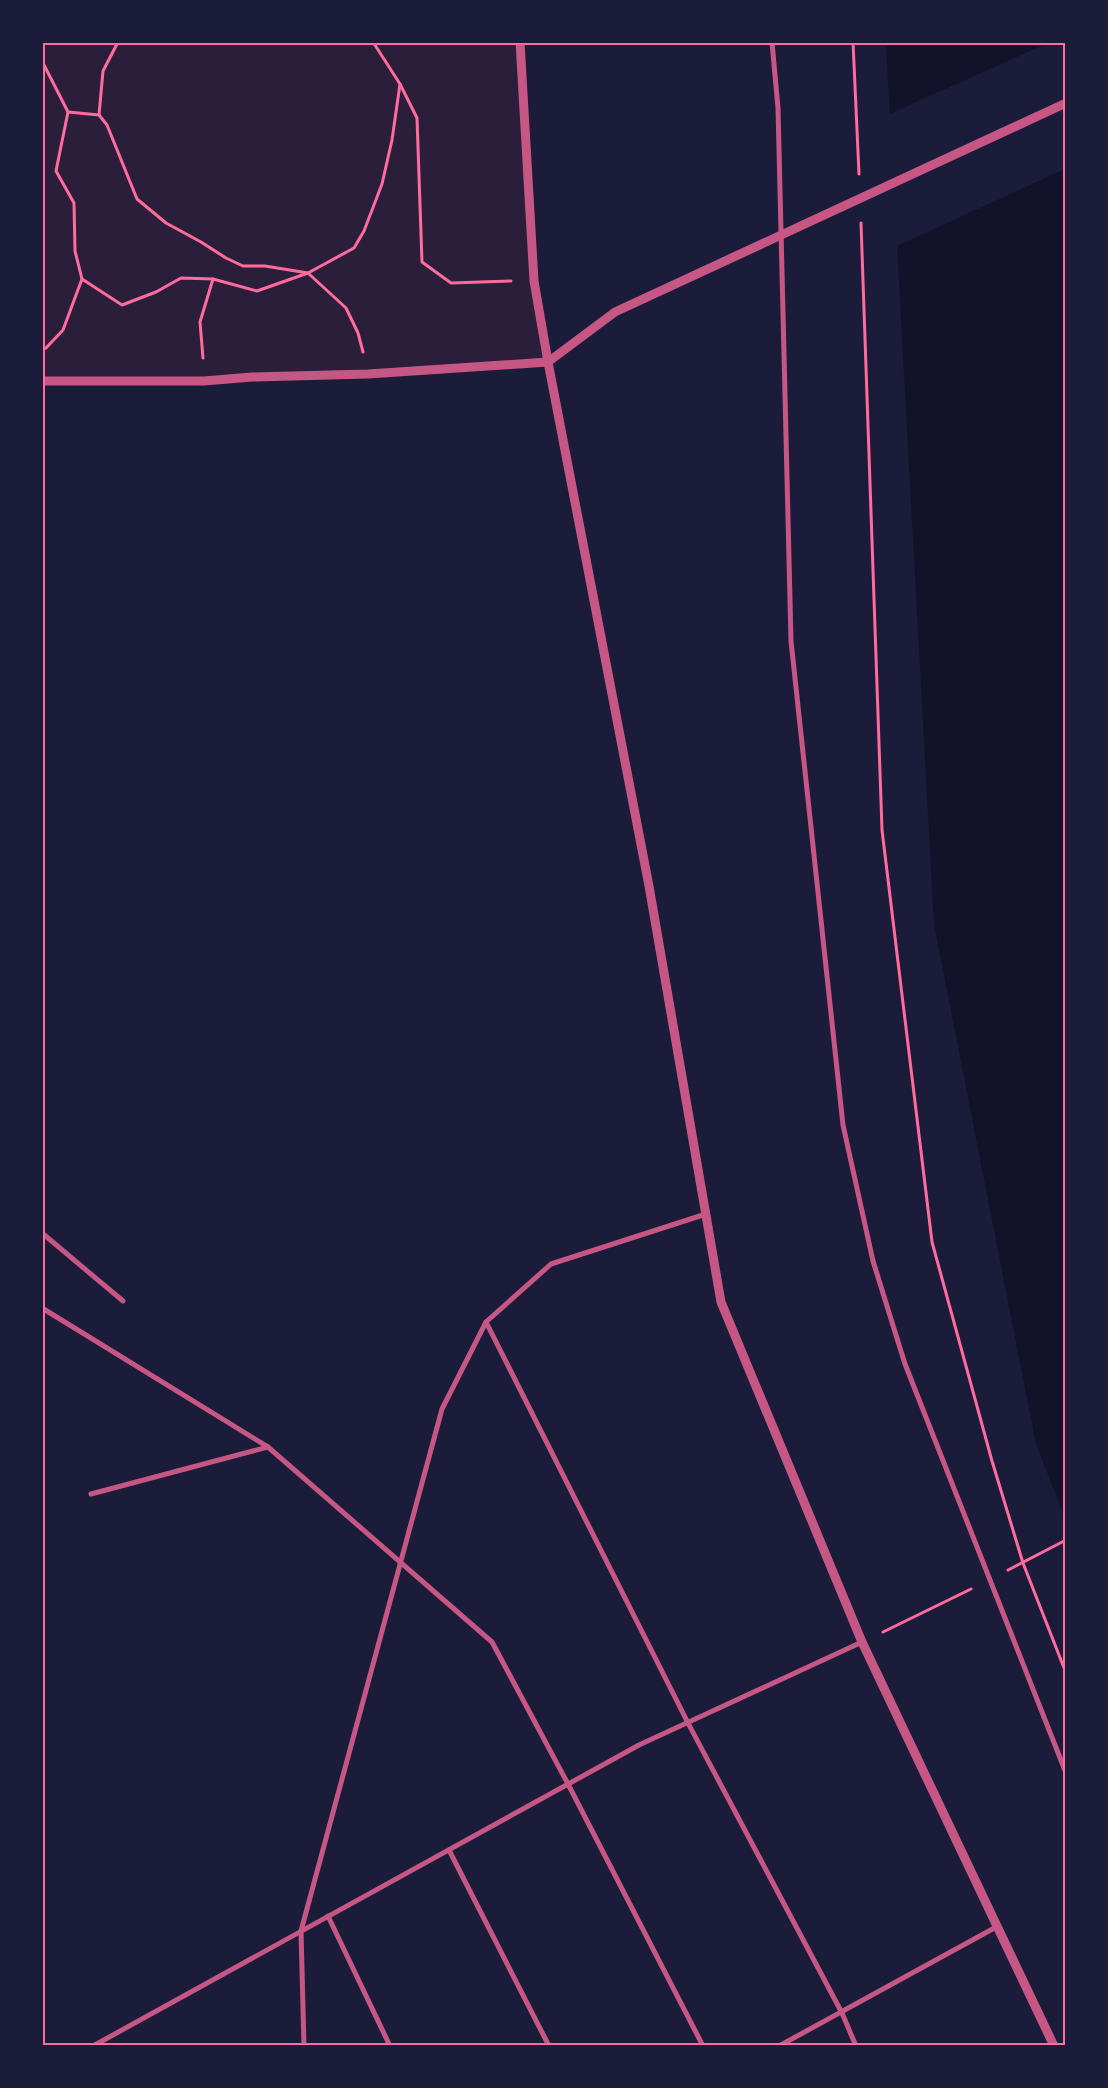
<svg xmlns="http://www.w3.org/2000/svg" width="1108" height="2088" font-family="'Space Grotesk',sans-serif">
	<rect width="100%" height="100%" fill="#1b1b3a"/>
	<path fill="#2a1e3b" d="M43 43H515L534 281 548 362 368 374 43 381Z"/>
	<path fill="#12122b" d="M886 43H1065V1518L1036 1444 934 924Z"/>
	<path fill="#1b1b3a" d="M1048 43H1065V169L895 247 887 115Z"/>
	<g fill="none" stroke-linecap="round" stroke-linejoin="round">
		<g stroke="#ff6b9d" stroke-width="3">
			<path d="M118 42 103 71 99 115 107 125 137 199 166 223 201 242 226 258 243 266H265L308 273 346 308 358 333 363 352"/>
			<path d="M853 42 859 174"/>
			<path d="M42 61 68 112 56 171 74 203 75 251 82 279 122 305 156 292 181 278 213 279 257 291 308 273 354 248 364 231 382 184 392 140 400 84 373 42"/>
			<path d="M400 84 417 118 422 262 451 283 511 281"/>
			<path d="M68 112 99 115"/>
			<path d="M861 223 882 830 932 1242 992 1461 1023 1563 1066 1673"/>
			<path d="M42 349 46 348 63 330 82 279"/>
			<path d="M203 358 200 322 213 279"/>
			<path d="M1008 1570 1066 1540"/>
			<path d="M883 1632 971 1589"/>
		</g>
		<g stroke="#c65784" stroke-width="5">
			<path d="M772 42 778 108 791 641 843 1125 873 1261 905 1364 1066 1773"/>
			<path d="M42 1233 123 1301"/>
			<path d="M42 1308 268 1447 492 1642 568 1784 703 2046"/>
			<path d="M486 1322 688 1723 842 2013 856 2046"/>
			<path d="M91 1494 268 1447"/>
			<path d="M449 1850 549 2046"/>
			<path d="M328 1916 390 2046"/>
			<path d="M93 2046 639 1745 862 1642"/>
			<path d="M304 2046 301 1931 442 1409 486 1322 551 1264 706 1214"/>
			<path d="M779 2046 998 1926"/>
		</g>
		<g stroke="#c65784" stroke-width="9">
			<path d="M520 42 534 281 548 362 649 886 721 1302 862 1642 1054 2046"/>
			<path d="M42 381H204L252 377 368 374 548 362 615 312 1066 103"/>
		</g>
	</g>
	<rect width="1108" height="2088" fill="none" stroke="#1b1b3a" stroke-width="88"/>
	<rect x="44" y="44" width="1020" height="2000" fill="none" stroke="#ff6b9d" stroke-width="2"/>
</svg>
